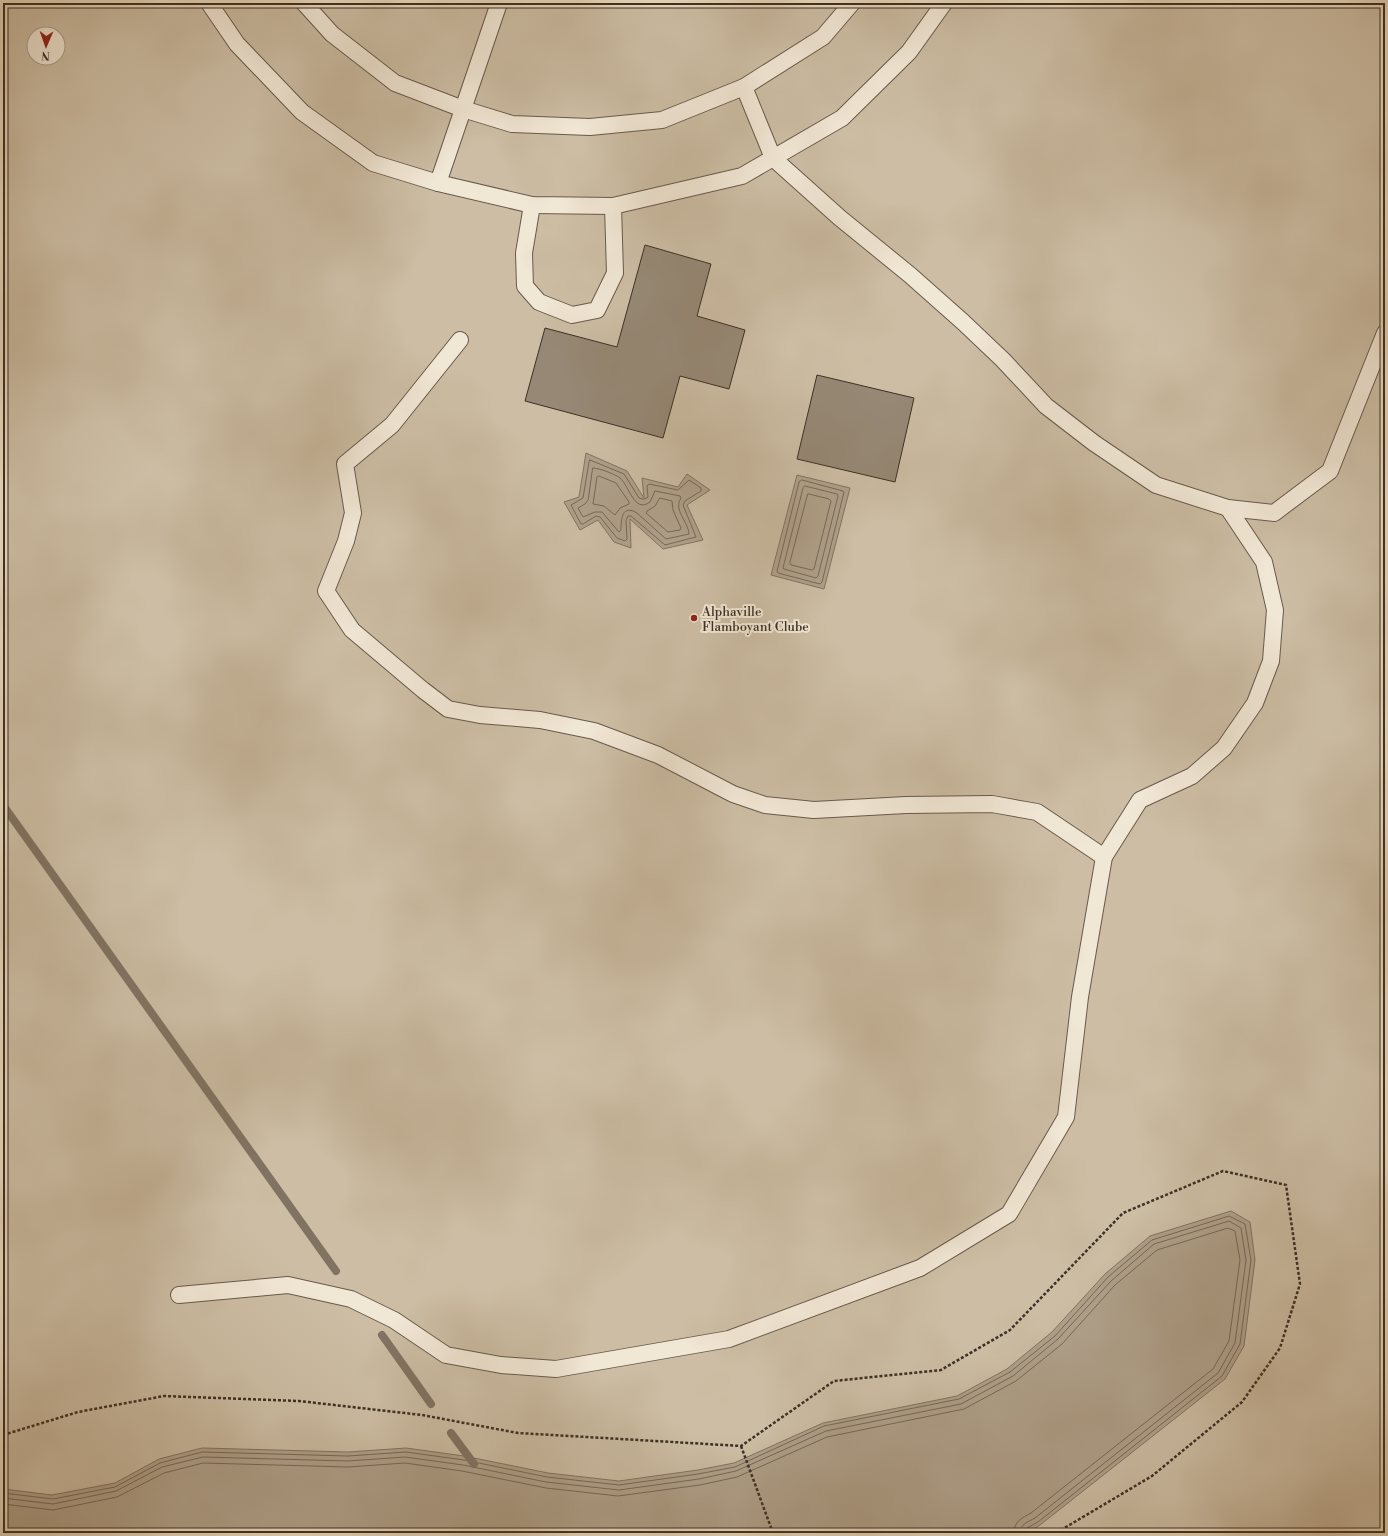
<svg xmlns="http://www.w3.org/2000/svg" width="1388" height="1536" font-family="'Libre Bodoni',serif">
	<rect width="100%" height="100%" fill="#eadabe"/>
	<filter id="stains"><feTurbulence type="fractalNoise" baseFrequency=".005" numOctaves="4"/><feColorMatrix values="0 0 0 0 .2 0 0 0 0 .09 0 0 0 0 .02 0 0 0 .5 -.17"/></filter>
	<radialGradient id="worn" r=".72"><stop offset=".6" stop-color="#630" stop-opacity="0"/><stop offset="1" stop-color="#630" stop-opacity=".3"/></radialGradient>
	<path fill="#ccbda4" stroke="#847665" fill-rule="evenodd" d="M3 3H1385V1533H3ZM34 34H58V58H34Z"/>
	<g fill="#afa08a" stroke="#817362">
		<path d="M586 453 627 471 644 498 642 478 678 487 687 474 710 490 687 505 703 540 663 549 630 519 631 548 614 542 598 520 580 530 564 502 579 497Z"/>
		<path d="M797 475 850 488 824 589 771 575Z"/>
		<path d="M1231 1211 1250 1222 1255 1260 1244 1346 1225 1379 1040 1525 1026 1533H3V1489L52 1495 115 1483 159 1459 202 1448 348 1452 406 1448 464 1456 548 1473 619 1481 698 1470 734 1463 823 1423 957 1396 1007 1369 1052 1332 1105 1274 1150 1236Z"/>
	</g>
	<g fill="none" stroke-linecap="round" stroke-linejoin="round">
		<g stroke="#766858" stroke-width="1">
			<path d="M590 460 624 474 639 498 642 499H645L648 497 647 486 649 484 678 490 689 480 701 488V491L685 501 683 505 696 537 665 545 631 516H628L626 520 627 539 625 541 617 538 600 517 596 516 583 524H581L571 505 583 498 589 462Z"/>
			<path d="M593 468C599 468 615 474 620 478 629 485 634 514 650 502L655 491 680 496 681 498C673 510 688 521 689 534L666 539 637 513C622 504 621 519 621 530L619 532 602 512H595L583 517 578 508 585 504 588 500Z"/>
			<path d="M599 476 616 483 629 502V504L620 508 615 515 604 506 593 504 597 477Z"/>
			<path d="M802 480 843 491 844 492 822 582 820 584 778 573 777 571 799 482Z"/>
			<path d="M805 486 837 494 838 496 818 576 816 578 784 569 783 568 803 488Z"/>
			<path d="M808 494H809L829 499 831 501 814 569 812 570 791 565 790 563Z"/>
			<path d="M660 498 672 501 673 510 681 528 680 530 668 532 646 513 647 511 655 506Z"/>
			<path d="M3 1493 53 1499 115 1487 160 1463 202 1452 348 1456 406 1452 464 1460 547 1477 619 1485 698 1474 735 1467 824 1426 959 1399 1010 1372 1055 1336 1108 1277 1152 1240 1229 1216 1245 1224 1251 1260 1240 1344 1222 1376 1038 1522 1027 1528 1025 1533"/>
			<path d="M3 1498 53 1504 116 1491 162 1467 203 1457 348 1461 405 1457 463 1465 546 1482 619 1490 699 1479 736 1471 826 1431 961 1404 1013 1376 1058 1339 1111 1281 1154 1244 1229 1221 1241 1228 1246 1260 1235 1343 1218 1373 1035 1518C1028 1522 1020 1524 1020 1533"/>
			<path d="M3 1504 53 1510 117 1497 164 1473 203 1463 348 1467 405 1463 462 1471 546 1488 618 1496 700 1485 737 1477 827 1437 964 1409 1016 1381 1062 1344 1115 1285 1157 1250 1228 1228 1235 1231 1240 1260 1229 1341 1213 1369 1031 1513C1022 1518 1014 1521 1014 1533"/>
		</g>
		<g stroke="#817362" stroke-width="8">
			<path d="M3 805 336 1271"/>
			<path d="M382 1335 431 1404"/>
			<path d="M451 1433 474 1464"/>
		</g>
	</g>
	<g fill="#968875" stroke="#3c3026">
		<path d="M645 245 711 264 697 316 745 330 729 389 680 376 663 438 525 401 545 328 617 347Z"/>
		<path d="M817 375 914 398 895 482 797 459Z"/>
	</g>
	<g fill="none" stroke-linecap="round" stroke-linejoin="round">
		<defs>
			<g id="service">
				<path d="M209 3 237 44 302 112 373 163 438 183 532 205 613 206 742 176 842 118 909 52 944 3"/>
				<path d="M304 3 332 34 395 83 463 109 512 124 590 127 662 120 744 87 823 37 852 3"/>
				<path d="M744 87 773 158 840 218 910 275 963 322 1003 360 1046 406 1094 443 1156 485 1228 508 1274 513 1330 471 1385 333"/>
				<path d="M438 183 499 3"/>
				<path d="M532 205 524 253 525 286 539 302 572 315 597 310 615 273 613 206"/>
				<path d="M460 340 392 425 345 464 353 513 346 541 326 591 352 630 423 690 448 709 480 715 540 720 594 731 658 755 733 794 765 805 814 810 906 805 992 804 1037 812 1104 857"/>
				<path d="M179 1295 288 1285 351 1299 394 1320 446 1355 501 1365 556 1369 729 1339 920 1268 1009 1214 1066 1117 1080 997 1104 857 1140 800 1192 776 1224 748 1255 703 1271 661 1275 610 1264 562 1228 508"/>
			</g>
		</defs>
		<use href="#service" stroke="#685a4c" stroke-width="18"/>
		<g stroke="#3c3026" stroke-width="2.5" stroke-dasharray="3 2" stroke-linecap="butt">
			<path d="M3 1435 78 1412 164 1396 299 1401 422 1415 518 1433 741 1446 834 1381 941 1370 1010 1330 1123 1213 1223 1171 1286 1185 1300 1284 1280 1348 1242 1402 1152 1476 1056 1533"/>
			<path d="M741 1446 773 1533"/>
		</g>
		<use href="#service" stroke="#f1e7d5" stroke-width="16"/>
	</g>
	<circle fill="#8f2418" stroke="#f1e7d5" stroke-width="1.5" cx="694" cy="618" r="4"/>
	<g text-anchor="middle" stroke-width="4" stroke-linejoin="round" paint-order="stroke">
		<g font-size="13" fill="#3c3026" stroke="#f1e7d5" text-anchor="start">
			<text x="702" y="616">Alphaville<tspan x="702" dy="15">Flamboyant Clube</tspan></text>
		</g>
	</g>
	<rect width="1388" height="1536" fill="none" stroke="#eadabe" stroke-width="16"/>
	<rect x="4" y="4" width="1380" height="1528" fill="none" stroke="#3c3026" stroke-width="2"/>
	<rect x="8" y="8" width="1372" height="1520" fill="none" stroke="#3c3026"/>
	<g transform="translate(46 46) rotate(182)"><circle r="19" fill="#f1e7d5" stroke="#a99e8f"/>
	<path d="M0-3L7 15L0 10L-7 15Z" fill="#8f2418"/>
	<text y="-6" font-size="11" font-weight="bold" text-anchor="middle" fill="#3c3026">N</text>
	</g>
	<rect width="100%" height="100%" filter="url(#stains)"/>
	<rect width="100%" height="100%" fill="url(#worn)"/>
</svg>
